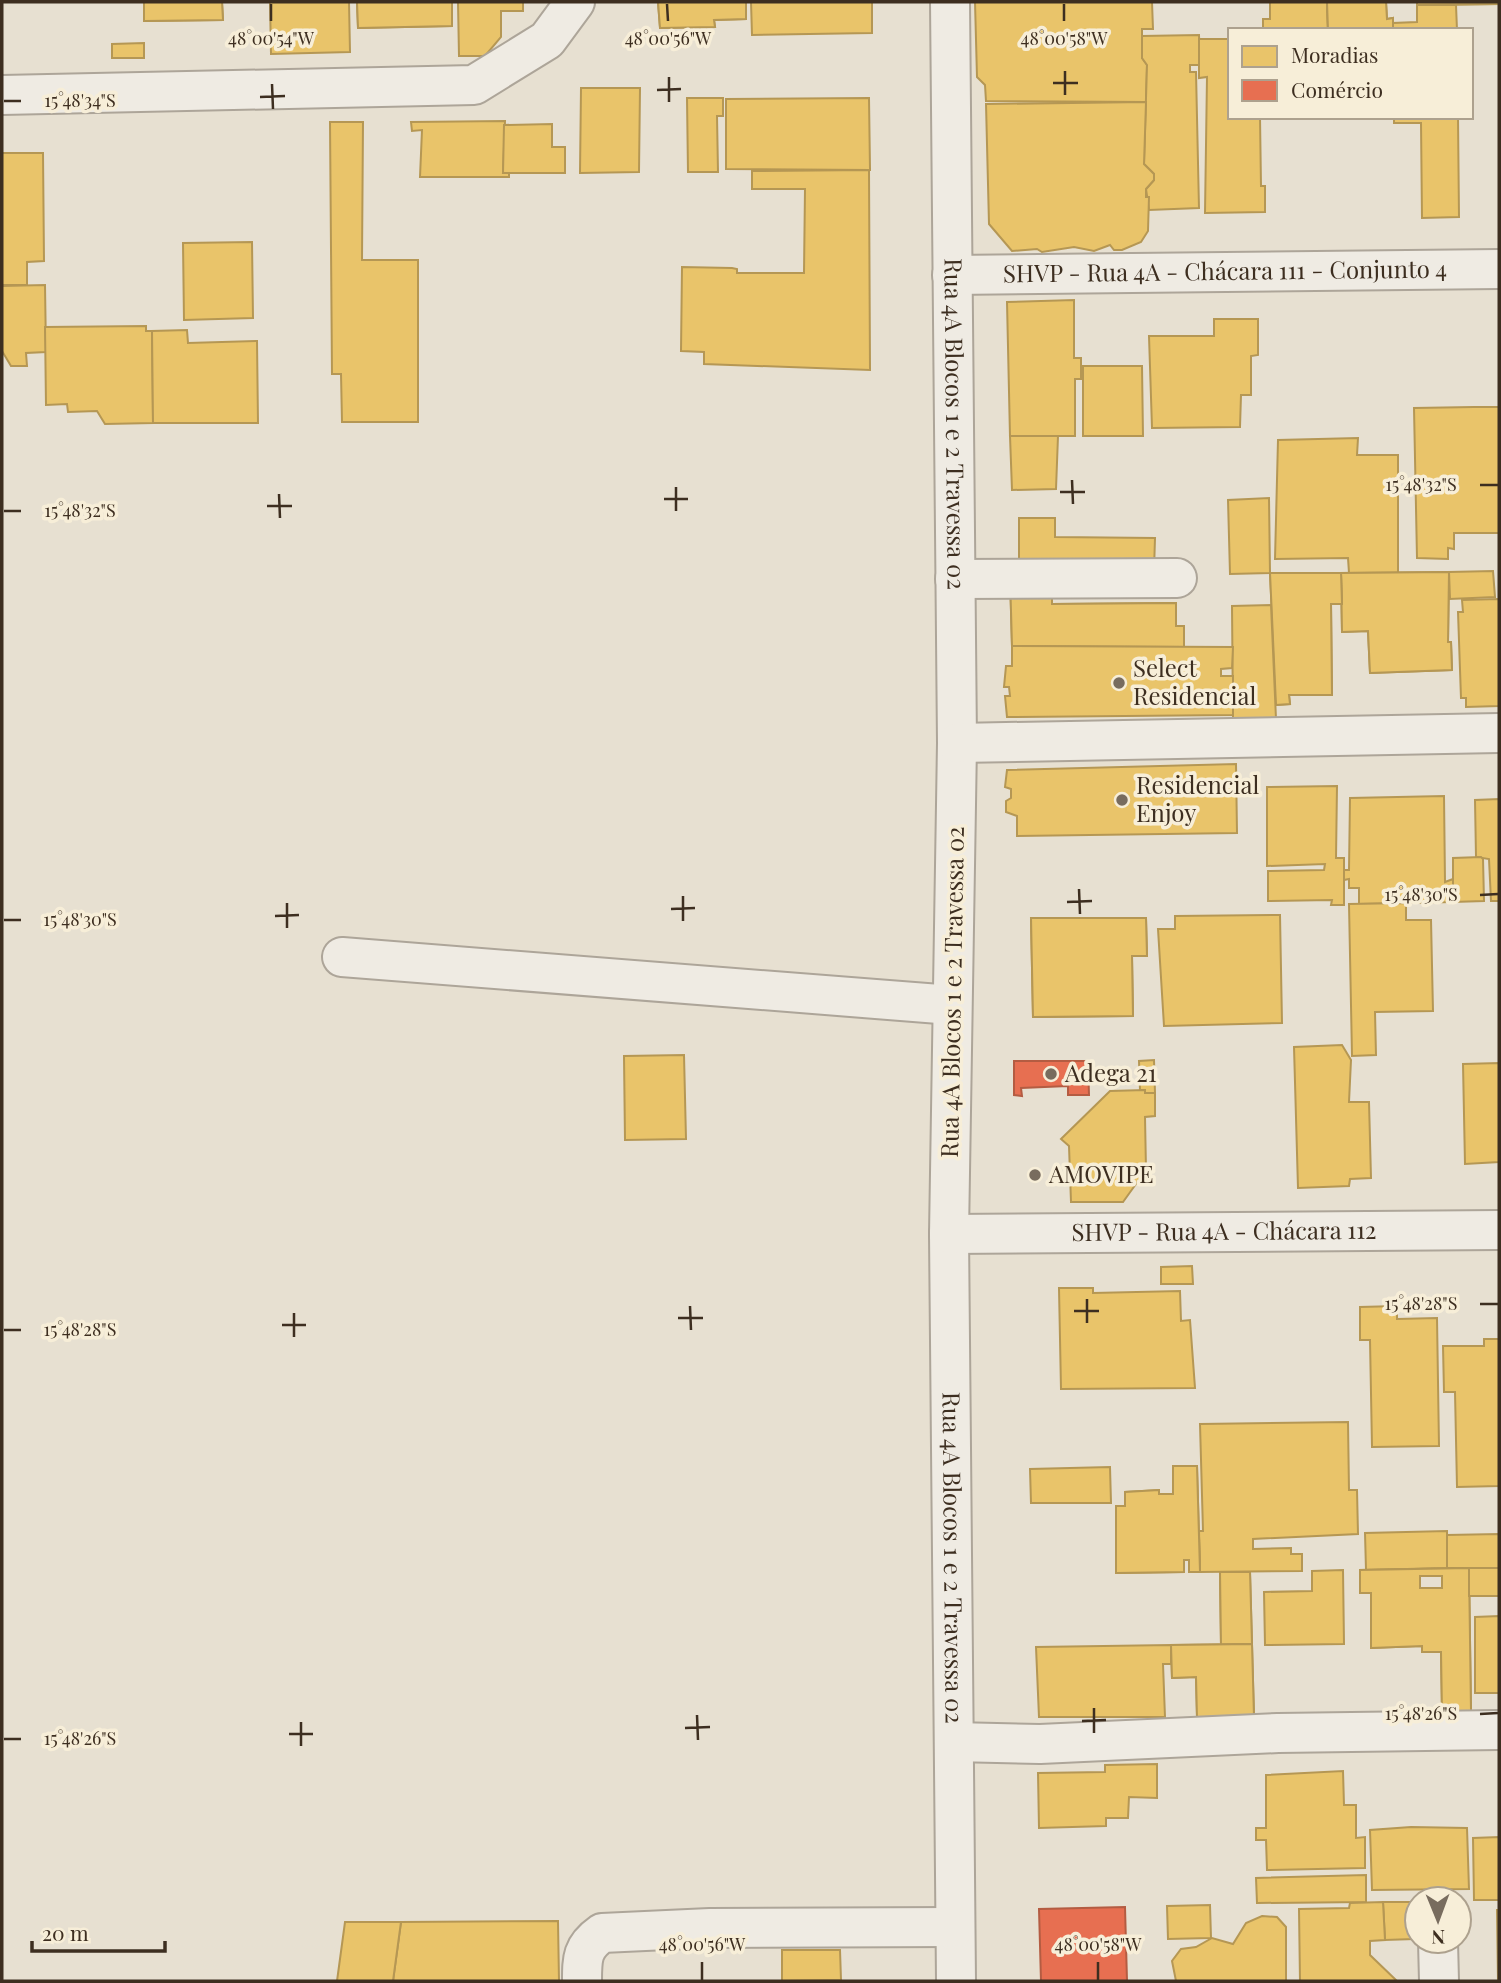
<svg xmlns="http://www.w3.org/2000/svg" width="1501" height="1983" font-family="'Playfair Display',serif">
	<rect width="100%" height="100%" fill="#e7e0d1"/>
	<g fill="#e9c46a" stroke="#b59754" stroke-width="2" fill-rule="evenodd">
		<path d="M144 2H222L223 20 144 21Z"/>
		<path d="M144 2H222L223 20 144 21Z"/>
		<path d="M270 2H349L350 52 271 54Z"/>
		<path d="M357 2H452V26L358 28Z"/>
		<path d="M357 2H452V26L358 28Z"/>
		<path d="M458 2H523V11H501V37L485 56H459Z"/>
		<path d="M658 2H746V19L714 20 715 27 660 28Z"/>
		<path d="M658 2H746V19L714 20 715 27 660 28Z"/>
		<path d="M751 2H872V33L752 35Z"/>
		<path d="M975 2H1152L1153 29H1142V58L1147 65 1146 102 986 101 985 85 977 77Z"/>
		<path d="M1270 2H1327L1328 30H1263V19H1270Z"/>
		<path d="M1327 2H1386L1387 19 1393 18V30H1328Z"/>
		<path d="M1327 2H1386L1387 19 1393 18V30H1328Z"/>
		<path d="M1417 2H1499V4L1417 5Z"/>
		<path d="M1417 2H1499V4L1417 5Z"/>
		<path d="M1417 5H1456L1457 30H1393V23L1417 22Z"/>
		<path d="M1199 35 1200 65H1190V72H1196L1199 208 1149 210 1146 189 1154 180V174L1144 164 1147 65 1142 58V36Z"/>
		<path d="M1199 39H1230V117H1260L1261 186H1265V212L1205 213 1207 77 1199 78Z"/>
		<path d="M144 43V58H112V44Z"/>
		<path d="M581 88H640L639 172 580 173Z"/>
		<path d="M687 98H723V116H717L718 172H688Z"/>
		<path d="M869 98 870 170 726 169V99Z"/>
		<path d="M1146 102 1144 164 1154 174V180L1146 189V197H1149L1148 231 1141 242 1122 250H1114L1110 245 1094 251 1074 247 1042 252 1037 249 1012 251 989 224 986 104Z"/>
		<path d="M1394 117H1458L1459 217 1422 218 1421 123H1394Z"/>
		<path d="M505 121 503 173H509V177H420L422 130 412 131 411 122Z"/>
		<path d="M330 122H363L362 260H418V422H342L341 374H332Z"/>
		<path d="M552 124V147H565V173H503L504 125Z"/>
		<path d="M2 153H43L44 261 27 262V285H2Z"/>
		<path d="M869 170 870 370 704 364V352L681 351 682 267 732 268 737 269V273H804L805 189H752V171Z"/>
		<path d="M252 242 253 318 184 320 183 243Z"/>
		<path d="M45 285 46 352 26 353 27 366H11L2 351V286Z"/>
		<path d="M1074 300V358H1081V379H1075V436H1010L1007 302Z"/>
		<path d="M1214 319H1258V355L1251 356V395H1241L1240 427 1152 428 1149 336H1214Z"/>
		<path d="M146 326V331H152L153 423 105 424 97 411 68 412 67 404 46 405 45 327Z"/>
		<path d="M187 330 188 343 257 341 258 423H153L152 331Z"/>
		<path d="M1083 366H1142L1143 436H1083Z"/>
		<path d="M1474 407H1499V533H1454V549L1448 548V559L1417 558 1414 408Z"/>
		<path d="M1010 436H1058L1056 489 1012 490Z"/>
		<path d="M1358 438 1357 455H1398V573H1349L1348 558 1275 559 1278 440Z"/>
		<path d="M1269 498 1270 573 1230 574 1228 500Z"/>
		<path d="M1019 518H1055V537L1155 538 1154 570 1019 569Z"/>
		<path d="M1493 571 1495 597 1450 599 1449 572Z"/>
		<path d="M1449 572 1448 642H1451L1452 670 1370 673 1368 631 1342 632 1341 573Z"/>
		<path d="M1449 572 1448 642H1451L1452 670 1370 673 1368 631 1342 632 1341 573Z"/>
		<path d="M1270 573H1341L1342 604H1331L1332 695H1289L1290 704 1276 705Z"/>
		<path d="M1270 573H1341L1342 604H1331L1332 695H1289L1290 704 1276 705Z"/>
		<path d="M1010 576H1052V604L1176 603V626H1184V647L1012 646Z"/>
		<path d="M1010 576H1052V604L1176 603V626H1184V647L1012 646Z"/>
		<path d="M1499 599V706L1466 707V698H1461L1458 612H1463L1462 600Z"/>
		<path d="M1271 605 1276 719H1233L1232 606Z"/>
		<path d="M1012 646 1233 647 1232 668 1221 669V676H1233V715L1007 717 1005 696H1010L1009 687H1004L1006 666H1012Z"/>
		<path d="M1236 764 1237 833 1017 836V816L1006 812V801L1011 798V789L1005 787 1007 770Z"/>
		<path d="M1337 786 1336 858H1344V905H1331L1332 900 1268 901V871L1324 870 1325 864 1267 866V787Z"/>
		<path d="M1444 796 1445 882 1453 879V902L1359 904V888H1349V879L1344 880V870H1349L1350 798Z"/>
		<path d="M1499 799V901H1491L1489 859 1476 857 1475 800Z"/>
		<path d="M1481 857 1483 859 1484 901 1453 902V858Z"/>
		<path d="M1406 903V920H1431L1433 1011 1375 1012 1376 1055 1352 1056 1349 904Z"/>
		<path d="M1280 915 1282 1023 1164 1026 1158 929H1175V916Z"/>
		<path d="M1031 918H1146L1147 956H1132L1133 1016 1033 1017Z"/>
		<path d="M1031 918H1146L1147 956H1132L1133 1016 1033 1017Z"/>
		<path d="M1342 1045 1351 1060 1349 1102H1369L1371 1178 1350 1179 1349 1186 1298 1188 1294 1047Z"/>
		<path d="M684 1055 686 1139 625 1140 624 1056Z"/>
		<path d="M1154 1060 1155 1093H1145V1090H1140L1139 1061Z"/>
		<path d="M1499 1063V1162L1465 1164 1463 1064Z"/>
		<path d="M1145 1090V1093H1155V1116L1145 1117 1146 1170 1123 1202H1071L1069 1146 1061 1139 1110 1091Z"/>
		<path d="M1192 1266 1193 1284H1161V1267Z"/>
		<path d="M1059 1288H1093V1293L1180 1291 1181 1321 1190 1320 1195 1388 1061 1389Z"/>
		<path d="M1397 1306V1319L1437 1318 1439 1446 1372 1447 1370 1340H1360V1307Z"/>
		<path d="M1484 1339H1499V1486L1457 1487 1455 1392H1444L1443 1346H1484Z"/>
		<path d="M1348 1422 1349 1490H1357L1358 1534 1253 1539V1549L1291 1548V1554H1302V1571L1200 1572 1199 1531H1203L1200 1424Z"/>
		<path d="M1173 1466H1197L1200 1572H1189V1560H1184V1572L1116 1573V1506H1125V1492L1159 1490V1494H1173Z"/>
		<path d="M1173 1466H1197L1200 1572H1189V1560H1184V1572L1116 1573V1506H1125V1492L1159 1490V1494H1173Z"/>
		<path d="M1110 1467 1111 1503H1031L1030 1469Z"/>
		<path d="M1447 1531V1568L1366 1570 1365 1533Z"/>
		<path d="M1499 1534V1568H1447V1535Z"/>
		<path d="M1469 1568 1471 1712H1442L1441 1652H1422V1646L1371 1648V1593H1360V1570ZM1420 1576H1442V1588H1420Z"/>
		<path d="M1469 1568 1471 1712H1442L1441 1652H1422V1646L1371 1648V1593H1360V1570ZM1420 1576H1442V1588H1420Z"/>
		<rect x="1469" y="1568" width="30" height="28"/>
		<path d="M1343 1570 1344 1644 1265 1645 1264 1592 1312 1591V1571Z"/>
		<path d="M1220 1572H1250L1252 1644 1221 1645Z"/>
		<path d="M1220 1572H1250L1252 1644 1221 1645Z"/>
		<path d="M1499 1616V1693H1475V1617Z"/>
		<path d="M1252 1644 1254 1717H1197L1196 1677 1172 1678 1171 1645Z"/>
		<path d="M1252 1644 1254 1717H1197L1196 1677 1172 1678 1171 1645Z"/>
		<path d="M1171 1645V1664H1163L1165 1717H1039L1036 1647Z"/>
		<path d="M1157 1764V1798L1129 1797 1128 1818H1106V1826L1039 1828 1038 1773 1105 1772V1765Z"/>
		<path d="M1343 1771 1344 1805H1356V1838L1365 1837V1868L1267 1870 1266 1840H1256V1828H1266V1775Z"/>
		<path d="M1411 1827 1467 1828 1469 1889 1372 1890 1370 1830Z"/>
		<path d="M1499 1837V1900H1474L1473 1838Z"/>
		<path d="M1366 1875V1902L1257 1903 1256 1878Z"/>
		<path d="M1383 1902H1413L1414 1939 1385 1940Z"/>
		<path d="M1383 1902 1385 1940 1370 1941V1955L1397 1981H1300L1299 1909 1349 1908 1350 1903Z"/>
		<path d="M1210 1905 1211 1938 1168 1939 1167 1906Z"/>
		<path d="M1497 1910H1499V1981H1498Z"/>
		<path d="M1262 1916 1277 1917 1286 1927V1981H1176L1172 1961 1181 1949 1196 1947 1212 1938 1233 1944 1246 1923Z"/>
		<path d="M558 1921 559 1981H393L401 1922Z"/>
		<path d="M345 1922H401L393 1981H337Z"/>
		<path d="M782 1950H840L841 1980 782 1981Z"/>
	</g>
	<g fill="#e76f51" stroke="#b45c42" stroke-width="2">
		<path d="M1014 1061H1088L1089 1095H1068V1086L1021 1088 1022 1096 1014 1095Z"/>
		<path d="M1125 1907 1127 1981H1041L1039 1909Z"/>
	</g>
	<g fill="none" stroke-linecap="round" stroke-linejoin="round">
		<defs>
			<g id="minor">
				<path id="s1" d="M950 2 957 743 949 1234 956 1981"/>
				<path d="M2 95 474 85 547 40 575 2"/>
				<path id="s2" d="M952 275 1499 269"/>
				<path d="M955 579 1177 578"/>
				<path d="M957 743 1499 733"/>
				<path d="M342 957 952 1005"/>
				<path id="s3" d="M949 1234 1499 1230"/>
				<path d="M954 1742 1040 1744 1278 1733 1499 1730"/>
				<path d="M1438 1941 1439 1981"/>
				<path d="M582 1981C582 1958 582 1947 602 1933L710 1928 955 1927"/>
			</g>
		</defs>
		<use href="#minor" stroke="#ada599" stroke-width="42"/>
		<use href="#minor" stroke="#efebe3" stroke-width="38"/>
	</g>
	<path fill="none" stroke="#3d2e20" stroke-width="2.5" d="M271 4V21M667 4 668 21M1064 4V21M1065 71V95M669 77V102M1053 83H1078M272 84 273 109M657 90 681 89M260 97 285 96M4 101H21M1072 480 1073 504M1480 485H1498M676 487V511M1060 492H1085M279 494 280 518M664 499H688M267 506H292M4 511H21M1079 889 1080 914M1480 895 1498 894M683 896V921M1067 902 1092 901M287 903V928M671 909 695 908M275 916 299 915M4 920H21M1087 1299V1323M1480 1304H1498M690 1306 691 1330M1074 1311H1099M294 1313V1337M678 1318H703M282 1325H306M4 1330H21M1094 1708V1733M1480 1714 1498 1713M697 1715 698 1740M1082 1721 1106 1720M301 1722V1746M685 1728 710 1727M289 1734H313M4 1739H21M702 1962V1980M1098 1962V1980"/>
	<g fill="#786c5e" stroke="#f7eed8" stroke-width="2.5">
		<circle cx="1119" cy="683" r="7"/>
		<circle cx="1122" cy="800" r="7"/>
		<circle cx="1051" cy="1074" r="7"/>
		<circle cx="1035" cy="1175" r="7"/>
	</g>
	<g text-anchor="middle" stroke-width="7" stroke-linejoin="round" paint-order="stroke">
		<g font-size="24" fill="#3d2e20" stroke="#f7eed8">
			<text dy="8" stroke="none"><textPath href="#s2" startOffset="273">SHVP - Rua 4A - Chácara 111 - Conjunto 4</textPath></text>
			<text dy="8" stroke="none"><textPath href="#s1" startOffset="422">Rua 4A Blocos 1 e 2 Travessa 02</textPath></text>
			<text transform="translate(953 992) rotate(-89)" y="8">Rua 4A Blocos 1 e 2 Travessa 02</text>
			<text dy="8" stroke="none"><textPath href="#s3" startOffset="275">SHVP - Rua 4A - Chácara 112</textPath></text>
			<text dy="8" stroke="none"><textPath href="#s1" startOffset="1556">Rua 4A Blocos 1 e 2 Travessa 02</textPath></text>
		</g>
		<g font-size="24" fill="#3d2e20" stroke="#f7eed8" text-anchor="start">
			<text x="1133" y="677">Select<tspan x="1133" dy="28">Residencial</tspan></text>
			<text x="1136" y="794">Residencial<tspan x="1136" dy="28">Enjoy</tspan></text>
			<text x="1065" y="1082">Adega 21</text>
			<text x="1049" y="1183">AMOVIPE</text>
		</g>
	</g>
	<g font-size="18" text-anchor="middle" fill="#3d2e20" stroke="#f7eed8" stroke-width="7" stroke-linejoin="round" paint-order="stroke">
		<text x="271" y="45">48°00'54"W</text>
		<text x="668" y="45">48°00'56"W</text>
		<text x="1064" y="45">48°00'58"W</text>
		<text x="80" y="107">15°48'34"S</text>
		<text x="1421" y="491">15°48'32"S</text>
		<text x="80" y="517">15°48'32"S</text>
		<text x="1421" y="901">15°48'30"S</text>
		<text x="80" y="926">15°48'30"S</text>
		<text x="1421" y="1310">15°48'28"S</text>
		<text x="80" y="1336">15°48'28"S</text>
		<text x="1421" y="1720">15°48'26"S</text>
		<text x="80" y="1745">15°48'26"S</text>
		<text x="702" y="1951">48°00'56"W</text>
		<text x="1098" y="1951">48°00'58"W</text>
	</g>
	<rect width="1501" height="1983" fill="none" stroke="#3d2e20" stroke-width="7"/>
	<rect x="1228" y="28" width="245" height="91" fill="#f7eed8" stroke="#ada18e" stroke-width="2"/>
	<rect x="1242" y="46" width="35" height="21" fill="#e9c46a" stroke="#ada18e" stroke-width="2"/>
	<text x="1291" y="63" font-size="21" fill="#3d2e20">Moradias</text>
	<rect x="1242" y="80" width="35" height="21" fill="#e76f51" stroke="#ada18e" stroke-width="2"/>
	<text x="1291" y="98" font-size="21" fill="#3d2e20">Comércio</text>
	<g transform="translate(1438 1920) rotate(179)"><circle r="33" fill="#f7eed8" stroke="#ada18e" stroke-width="2"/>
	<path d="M0-5L12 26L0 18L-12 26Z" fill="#786c5e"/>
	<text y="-10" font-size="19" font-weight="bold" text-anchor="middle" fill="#3d2e20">N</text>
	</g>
	<path d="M32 1941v10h133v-10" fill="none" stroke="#3d2e20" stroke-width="3.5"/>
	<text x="42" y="1941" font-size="21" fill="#3d2e20" stroke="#f7eed8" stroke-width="5" paint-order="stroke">20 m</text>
</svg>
